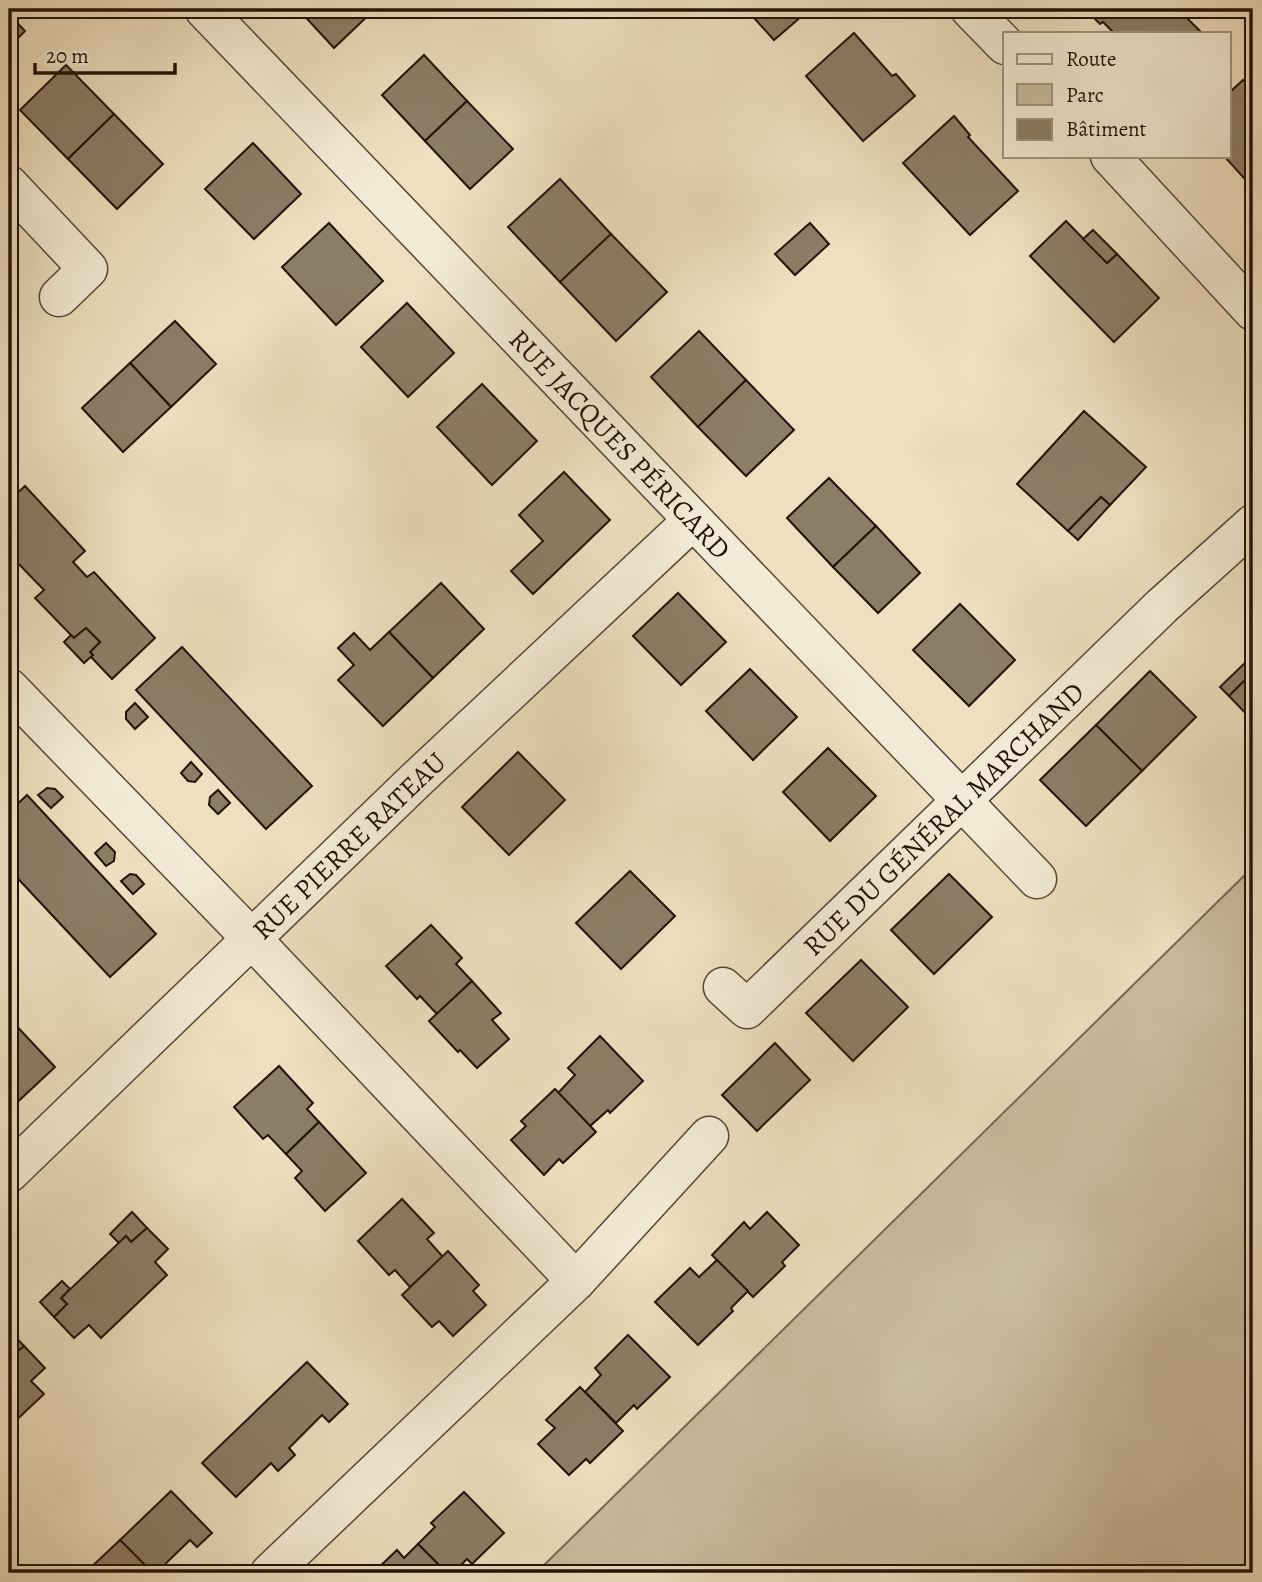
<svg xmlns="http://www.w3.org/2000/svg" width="1262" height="1582" font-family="Alegreya,serif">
	<rect width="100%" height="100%" fill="#eddfbf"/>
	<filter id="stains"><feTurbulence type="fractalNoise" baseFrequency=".00286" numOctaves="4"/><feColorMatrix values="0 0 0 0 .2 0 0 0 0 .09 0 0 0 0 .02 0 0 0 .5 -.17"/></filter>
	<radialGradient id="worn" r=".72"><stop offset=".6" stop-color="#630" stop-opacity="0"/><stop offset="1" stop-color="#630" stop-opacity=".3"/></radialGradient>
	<path fill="#cabca0" stroke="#766854" stroke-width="2" d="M1253 867V1573H536Z"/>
	<g fill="#8c7d67" stroke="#221307" stroke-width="2">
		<path d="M298 9H375L334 48Z"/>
		<path d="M746 9H810L774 40Z"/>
		<path d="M1085 9H1178L1202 33H1114L1103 22 1100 24Z"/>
		<path d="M9 14 25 31 9 47Z"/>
		<path d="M854 33 892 76 896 74 915 96 863 141 806 76Z"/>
		<path d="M424 55 467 101 425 141 382 95Z"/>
		<path d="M66 65 114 114 68 159 20 110Z"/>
		<path d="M1243 80 1253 91V188L1224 156H1229V93Z"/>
		<path d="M467 101 513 149 470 189 425 141Z"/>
		<path d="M114 114 163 164 117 209 68 159Z"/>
		<path d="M954 116 970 135 968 137 1018 191 970 235 903 163Z"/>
		<path d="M253 143 301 194 254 239 205 189Z"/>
		<path d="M560 179 611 234 560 282 508 227Z"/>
		<path d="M1066 221 1107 263 1117 254 1159 298 1114 342 1030 256Z"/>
		<path d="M329 223 383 281 336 325 282 267Z"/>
		<path d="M810 223 829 244 795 275 775 254Z"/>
		<path d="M1093 230 1117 254 1107 263 1083 239Z"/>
		<path d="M611 234 667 292 616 341 560 282Z"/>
		<path d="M407 303 454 353 408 397 361 347Z"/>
		<path d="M175 321 216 364 171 407 130 363Z"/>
		<path d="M699 331 746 380 698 427 651 377Z"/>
		<path d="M130 363 171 407 123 452 82 408Z"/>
		<path d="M746 380 794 430 746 476 698 427Z"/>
		<path d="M482 384 537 441 492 485 437 427Z"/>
		<path d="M1084 411 1146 467 1110 505 1101 497 1068 531 1017 484Z"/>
		<path d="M564 472 610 520 533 594 511 571 543 541 519 515Z"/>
		<path d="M829 478 876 526 833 567 787 518Z"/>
		<path d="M25 486 85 551 73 562 87 577 94 572 155 638 112 679 91 657 93 655 90 652 100 642 86 628 74 638 71 635 35 598 44 590 9 554V496L12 498Z"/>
		<path d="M1101 497 1110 505 1078 540 1068 531Z"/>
		<path d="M876 526 920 573 878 613 833 567Z"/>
		<path d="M441 583 484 629 433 678 389 632Z"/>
		<path d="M678 593 726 642 681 685 633 636Z"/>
		<path d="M960 604 1015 660 969 706 913 650Z"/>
		<path d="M86 628 100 642 90 652 93 655 84 663 64 642 71 635 74 638Z"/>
		<path d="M389 632 433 678 383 726 338 680 354 665 338 648 354 633 370 650Z"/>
		<path d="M182 647 312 786 266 829 136 690Z"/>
		<path d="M1253 655V672L1229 696 1220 687Z"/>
		<path d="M750 669 797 717 753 760 706 711Z"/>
		<path d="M1150 671 1196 717 1142 771 1096 725Z"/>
		<path d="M1253 672V721L1229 696Z"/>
		<path d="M135 703 148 717 135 729 126 719V712Z"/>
		<path d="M1096 725 1142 771 1086 826 1040 780Z"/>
		<path d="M828 748 876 796 830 841 783 792Z"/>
		<path d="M518 752 565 800 509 855 462 807Z"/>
		<path d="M191 762 202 774 195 782 188 781 181 773Z"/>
		<path d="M47 788 55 789 63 797 51 808 38 795Z"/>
		<path d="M218 790 230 803 218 814 209 805 210 797Z"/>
		<path d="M27 795 156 934 110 977 9 869V812Z"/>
		<path d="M106 843 115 852 114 861 106 866 95 853Z"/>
		<path d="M630 871 675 916 621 969 576 923Z"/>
		<path d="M130 874 136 875 144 884 133 894 121 881Z"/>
		<path d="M949 874 992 917 934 974 891 930Z"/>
		<path d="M431 925 462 958 456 964 472 981 437 1014 420 996 417 999 386 966Z"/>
		<path d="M861 960 908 1007 853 1061 806 1013Z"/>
		<path d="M472 981 501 1013 492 1020 509 1039 477 1068 460 1050 458 1052 429 1021Z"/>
		<path d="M9 1018 55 1067 10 1109 9 1108Z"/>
		<path d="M600 1036 643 1081 610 1113 608 1110 590 1126 558 1093 575 1075 568 1068Z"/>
		<path d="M775 1043 810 1080 757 1131 722 1095Z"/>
		<path d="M279 1066 313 1103 307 1109 319 1122 286 1154 268 1135 263 1139 234 1107Z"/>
		<path d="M555 1089 596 1132 563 1163 559 1159 544 1175 511 1140 526 1126 521 1121Z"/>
		<path d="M319 1122 366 1173 325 1211 295 1178 302 1171 286 1154Z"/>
		<path d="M402 1199 434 1233 427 1239 443 1257 410 1287 395 1270 389 1275 358 1241Z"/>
		<path d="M132 1212 147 1228 131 1242 126 1236 119 1243 110 1234Z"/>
		<path d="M767 1212 799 1245 782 1262 785 1266 753 1297 712 1255 744 1222 750 1229Z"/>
		<path d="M147 1228 168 1249 155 1262 167 1275 101 1338 89 1325 74 1338 54 1317 67 1304 61 1298 126 1236 131 1242Z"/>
		<path d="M448 1251 479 1285 473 1291 486 1305 453 1336 439 1321 432 1327 402 1295Z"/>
		<path d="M717 1260 748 1291 731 1308 733 1311 698 1345 655 1302 690 1268 699 1277Z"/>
		<path d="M62 1281 70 1289 61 1298 67 1304 54 1317 40 1302Z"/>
		<path d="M10 1331 24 1346 9 1360V1333Z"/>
		<path d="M628 1335 670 1377 637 1409 634 1405 616 1423 585 1392 601 1375 595 1368Z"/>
		<path d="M24 1346 45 1368 31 1381 44 1394 9 1427V1359Z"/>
		<path d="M307 1362 348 1404 329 1422 322 1415 289 1448 295 1455 278 1471 271 1463 236 1497 202 1463Z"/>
		<path d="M580 1387 623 1431 590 1463 586 1459 569 1475 538 1444 555 1428 546 1420Z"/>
		<path d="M171 1491 212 1533 197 1547 190 1540 156 1573H153L120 1540Z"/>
		<path d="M464 1492 504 1533 472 1564 467 1559 453 1573H447L418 1544 435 1527 431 1523Z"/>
		<path d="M120 1540 153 1573H85Z"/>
		<path d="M418 1544 447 1573H373L397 1550 404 1558Z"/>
	</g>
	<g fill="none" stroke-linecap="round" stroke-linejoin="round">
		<defs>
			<g id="minor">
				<path id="s1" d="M204 9 1037 879"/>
				<path d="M970 9 1005 45"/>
				<path d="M1110 156 1253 311"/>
				<path d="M9 185 88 269 59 297"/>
				<path d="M9 688 251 938 576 1281"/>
				<path id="s2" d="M723 987 747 1009 1162 606 1253 524"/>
				<path id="s3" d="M9 1173 417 779 692 521"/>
				<path d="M270 1573 576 1281 709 1136"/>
			</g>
		</defs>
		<use href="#minor" stroke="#554635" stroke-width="41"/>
		<use href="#minor" stroke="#f3ead5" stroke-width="38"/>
	</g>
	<g text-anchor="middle" stroke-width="5" stroke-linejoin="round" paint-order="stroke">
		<g font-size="28" fill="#221307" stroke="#f3ead5">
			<text dy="10" stroke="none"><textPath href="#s1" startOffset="602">RUE JACQUES PÉRICARD</textPath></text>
			<text dy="10" stroke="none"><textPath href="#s2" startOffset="306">RUE DU GÉNÉRAL MARCHAND</textPath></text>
			<text dy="10" stroke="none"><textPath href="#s3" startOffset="472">RUE PIERRE RATEAU</textPath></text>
		</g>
	</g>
	<rect width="1262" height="1582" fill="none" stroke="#eddfbf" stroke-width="35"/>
	<rect x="10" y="10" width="1241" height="1561" fill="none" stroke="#221307" stroke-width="3.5"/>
	<rect x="18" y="18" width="1227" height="1547" fill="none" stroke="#221307" stroke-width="2"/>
	<rect x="1003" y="32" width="228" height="126" fill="#f3ead5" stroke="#9f9483" stroke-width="2"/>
	<rect x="1017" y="54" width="35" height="10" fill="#f3ead5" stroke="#9f9483" stroke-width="2"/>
	<text x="1066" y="66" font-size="21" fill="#221307">Route</text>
	<rect x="1017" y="84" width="35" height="21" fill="#cabca0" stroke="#9f9483" stroke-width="2"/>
	<text x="1066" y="102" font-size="21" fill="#221307">Parc</text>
	<rect x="1017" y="119" width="35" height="21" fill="#8c7d67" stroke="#9f9483" stroke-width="2"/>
	<text x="1066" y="136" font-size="21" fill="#221307">Bâtiment</text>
	<path d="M35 63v10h140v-10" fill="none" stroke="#221307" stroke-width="3.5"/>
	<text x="46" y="63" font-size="21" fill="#221307" stroke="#f3ead5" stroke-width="5" paint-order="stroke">20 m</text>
	<rect width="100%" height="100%" filter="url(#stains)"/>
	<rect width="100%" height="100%" fill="url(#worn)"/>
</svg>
